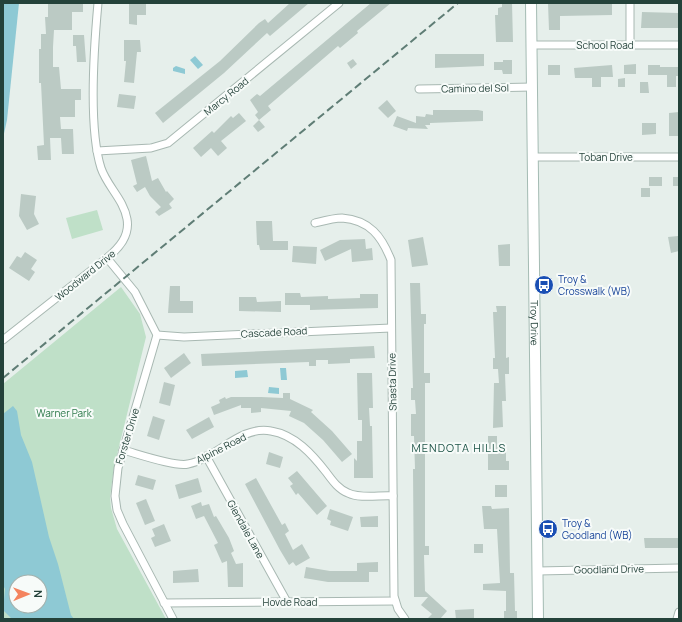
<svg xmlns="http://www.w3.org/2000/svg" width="682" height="622" font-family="Manrope,sans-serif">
	<rect width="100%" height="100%" fill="#e6efeb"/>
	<g fill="#bfe0c8" fill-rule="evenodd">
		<path d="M97 210 103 230 72 239 66 218Z"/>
		<path d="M121 287 140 314 146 337 114 467 110 497 111 508 117 529 166 619H3V384ZM16 582H40V606H16Z"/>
	</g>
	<g fill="#8ec9d4" fill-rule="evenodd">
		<path d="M3 3H19L7 120 3 138Z"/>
		<path d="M195 56 203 65 198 69 190 60Z"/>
		<path d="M176 66 185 69V74L173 71V68Z"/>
		<path d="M280 368H286L287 380H281Z"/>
		<path d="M247 370 248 377 235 378V371Z"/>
		<path d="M269 387 279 388V394L268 393Z"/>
		<path d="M13 406 17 411 21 435 32 462 49 537 58 564 71 615 74 619H12L3 610 5 589 3 585V414ZM16 582H40V606H16Z"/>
	</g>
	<g fill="#bbcac4">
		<path d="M48 3H83V12H72V30H54L53 47V67H59L61 89H81V100H75V117H60L61 129H73L74 154H62L61 138H50L51 160H38L37 146 44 145 41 83H39V49H41V34H46L45 17H48Z"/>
		<path d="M129 3H146V15H137V25L129 24Z"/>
		<path d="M290 3H309L270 36 267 33 224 73 163 123 155 113 220 61 259 23 265 19 268 23Z"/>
		<path d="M371 3H391L357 31 358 33 340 48 338 46 268 106 271 110 259 120 255 115 258 112 250 100 257 94 260 96Z"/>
		<path d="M502 3H512L513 42H496L495 15H498V8L502 7Z"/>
		<path d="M548 3H560V4L612 3V15L560 16V30H549Z"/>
		<path d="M642 12 679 13V28H641Z"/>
		<path d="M73 35H84L86 62H77L76 46H73Z"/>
		<path d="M124 40H140L141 52H137L134 83 124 82 126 61H124Z"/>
		<path d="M435 54H484V66L435 68Z"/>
		<path d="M353 59 357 64 351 69 347 63Z"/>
		<path d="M503 60H512V74H503L502 70H494V62H503Z"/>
		<path d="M636 64V74H624V65Z"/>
		<rect x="548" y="65" width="12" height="10"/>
		<path d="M612 65 613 77H601V87H592V78H575L574 68Z"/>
		<path d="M648 65H660V67H679V76H676V87H667V75H648Z"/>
		<path d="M625 78V87H618V79Z"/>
		<path d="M640 82H648L649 93H640Z"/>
		<path d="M119 94 136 96 134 109 117 107Z"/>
		<path d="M387 100 396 111 388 118 378 108Z"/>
		<path d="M433 110H478L483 111V121L430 123V125H425L428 129 408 128 407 131 393 126 397 116 416 123V116L425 117 426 114 433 115Z"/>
		<path d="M679 112V136H669V113Z"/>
		<path d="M239 113 246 121 221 141 227 148 218 156 211 148 201 157 193 148 212 131 214 133 231 116 233 118Z"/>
		<path d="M259 120 265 127 258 132 253 126Z"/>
		<path d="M642 123H656V134L642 135Z"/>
		<path d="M146 156 152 181 158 178 166 192 167 191 174 199 169 204 172 208 159 216 155 212 161 207 150 196 145 187 137 192 133 186 137 184 131 160Z"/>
		<rect x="649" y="177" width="13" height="9"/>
		<rect x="673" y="177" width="6" height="9"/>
		<rect x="641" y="188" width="9" height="9"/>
		<path d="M21 194 36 196 34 214 39 224 27 230 19 216Z"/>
		<path d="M256 221H272L273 241H288V250H260L259 245H257Z"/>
		<path d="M678 236 679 251 671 253 668 237Z"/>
		<path d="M423 237 428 265 412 267 408 240Z"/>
		<path d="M365 239 366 249 372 248 373 260 352 262 351 249 325 261 320 250 340 240Z"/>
		<path d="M510 244V266H499L498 245Z"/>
		<path d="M293 246 317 247 316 264 292 262Z"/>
		<path d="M25 252 37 260 31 269 35 272 29 281 9 268 17 256 21 258Z"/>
		<path d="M410 283H420L421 314H426V324H424V373H430V383H425V546H429V555H424L425 591 447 611 440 619H427L432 614 421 605 428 597H414L413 469H415L414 436H411V414H416L415 400H411V388H413Z"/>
		<path d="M170 286H180V301H193V313H168Z"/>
		<path d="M285 293H300L301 297 328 296V299L360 298V294H378V308L310 310V305H285Z"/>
		<path d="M239 297H256L257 302 281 301V312L239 311Z"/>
		<path d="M496 306H506V358L509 357V374H505L506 401H502L503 427 493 428 494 383H499L498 369H493V358H495L493 312H497Z"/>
		<path d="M374 346 375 358 350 359V363L328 364V360H316V366H309V362L202 366 201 354Z"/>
		<path d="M184 353 191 363 171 378 164 368Z"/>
		<path d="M357 373H372L373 408H369L370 426H372L373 478H354V458L357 461V441H362V420H358Z"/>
		<path d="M164 382 175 385 170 406 159 403Z"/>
		<path d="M283 393H290V399L313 410 311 412 332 431 352 454 342 462 323 440 304 423 289 416 291 411 261 408V412L251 413V408H241V405L214 415 211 407 220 403 219 400 225 397 226 399 231 397H261L283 398Z"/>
		<path d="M153 416 165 420 159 440 147 436Z"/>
		<path d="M209 417 214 427 192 439 186 430Z"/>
		<path d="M488 436H497V447H506V461H509V470H488Z"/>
		<path d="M269 452 283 457 280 468 266 464Z"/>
		<path d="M297 471 327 506 317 515 298 493 296 495 290 486 293 484 288 478Z"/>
		<path d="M138 475 156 480 153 490 135 485Z"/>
		<path d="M198 478 202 492 179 499 175 485Z"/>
		<path d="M256 478 282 525 285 523 289 531 285 534 293 550 302 544 310 558 296 566 293 562 289 565 280 550 245 484Z"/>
		<rect x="495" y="485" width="12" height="12"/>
		<path d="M146 499 155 521 145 525 136 503Z"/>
		<path d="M201 502 202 506 209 504 214 517 216 516 229 538 234 551 231 553 236 564 243 563V587H228L227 561 222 563 214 545 218 543 204 516 196 519 191 506Z"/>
		<path d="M482 506H491L492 509 509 508 510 573H514L515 611H517V619H504V611H506V591L483 590V584L500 583 497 529H484Z"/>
		<path d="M330 509 353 517 348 531 330 525 331 521 327 519Z"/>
		<path d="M378 516V527H361L360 517Z"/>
		<path d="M164 524 171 541 155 547 151 538 155 536 152 529Z"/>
		<path d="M644 538H679V548H645Z"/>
		<rect x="474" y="544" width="9" height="9"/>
		<path d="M378 562V572H369V582H328L304 578 306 567 330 571H357V563Z"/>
		<path d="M198 569 199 582 173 583V571Z"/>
		<path d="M474 609V619H456L455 610Z"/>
	</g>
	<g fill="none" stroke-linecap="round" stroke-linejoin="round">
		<defs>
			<g id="street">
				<path d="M531 45H679"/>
				<path d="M630 45V3"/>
				<path d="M419 89 532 87"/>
				<path d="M97 151 151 148 168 143 339 3"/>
				<path d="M533 157H679"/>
				<path d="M315 223C323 221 334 218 342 218 370 220 382 237 391 260L394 596 398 609 405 619"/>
				<path d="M107 258 135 292 157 335 118 468 115 496 117 510 123 524 173 619"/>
				<path d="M157 335 184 337 391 328"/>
				<path d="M3 340 107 258C119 248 130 236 127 219 124 200 107 186 101 168 88 127 94 47 98 3"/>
				<path d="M123 450C138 454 175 467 188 464 216 459 240 425 271 431 295 435 312 454 326 472 332 480 338 489 348 493 360 499 380 495 393 496"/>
				<path d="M206 456 287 602"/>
				<path d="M538 571 679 568"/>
				<path d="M164 603 395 601"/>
				<path d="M677 619 679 612"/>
			</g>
			<g id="secondary">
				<path id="s1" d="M531 3 538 619"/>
			</g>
		</defs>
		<use href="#street" stroke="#a8b8b2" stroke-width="9"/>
		<use href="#secondary" stroke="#a4bbb3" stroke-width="12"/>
		<use href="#street" stroke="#fff" stroke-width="7"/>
		<use href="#secondary" stroke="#fff" stroke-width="10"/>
		<path stroke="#5f7d75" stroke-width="2" stroke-dasharray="8 4" stroke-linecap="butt" d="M3 378 458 3"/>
	</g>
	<defs>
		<symbol id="bus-disc" viewBox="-11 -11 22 22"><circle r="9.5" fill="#1a4fb4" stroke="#f7fbf9"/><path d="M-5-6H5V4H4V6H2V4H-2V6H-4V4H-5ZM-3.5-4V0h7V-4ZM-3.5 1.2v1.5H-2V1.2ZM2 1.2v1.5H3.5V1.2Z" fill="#fff"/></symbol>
	</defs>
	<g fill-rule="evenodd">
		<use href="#bus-disc" x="533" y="274" width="22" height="22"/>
		<use href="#bus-disc" x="537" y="518" width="22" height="22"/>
	</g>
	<g text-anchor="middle" stroke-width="4" stroke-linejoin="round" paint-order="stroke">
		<g font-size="10" fill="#24423a" stroke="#f7fbf9">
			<text x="605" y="49">School Road</text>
			<text transform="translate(475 88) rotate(-1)" y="4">Camino del Sol</text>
			<text transform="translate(226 96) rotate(-39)" y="4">Marcy Road</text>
			<text x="606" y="161">Toban Drive</text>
			<text transform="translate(85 275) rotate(-39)" y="4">Woodward Drive</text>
			<text dy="4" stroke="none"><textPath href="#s1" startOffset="320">Troy Drive</textPath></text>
			<text transform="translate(274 332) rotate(-3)" y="4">Cascade Road</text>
			<text transform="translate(392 382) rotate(-91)" y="4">Shasta Drive</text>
			<text transform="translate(127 436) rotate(-73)" y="4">Forster Drive</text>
			<text transform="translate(221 448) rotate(-27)" y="4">Alpine Road</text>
			<text transform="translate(246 529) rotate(61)" y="4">Glendale Lane</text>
			<text transform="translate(609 569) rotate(-1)" y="4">Goodland Drive</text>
			<text x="290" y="606">Hovde Road</text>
		</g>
		<g font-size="10" fill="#164399" stroke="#f7fbf9" text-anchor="start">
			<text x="558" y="283">Troy &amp;<tspan x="558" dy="12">Crosswalk (WB)</tspan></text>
			<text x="562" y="527">Troy &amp;<tspan x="562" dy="12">Goodland (WB)</tspan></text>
		</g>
		<g font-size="10" fill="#2d7a4b" stroke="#f7fbf9">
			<text x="64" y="417">Warner Park</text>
		</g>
		<g font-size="11" letter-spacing="1" fill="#1f5548" stroke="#f7fbf9">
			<text x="459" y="452">MENDOTA HILLS</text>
		</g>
	</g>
	<rect width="682" height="622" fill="none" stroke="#24423a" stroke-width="8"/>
	<g transform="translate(28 594) rotate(89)"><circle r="19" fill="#f7fbf9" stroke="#a3b1ad"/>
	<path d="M0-3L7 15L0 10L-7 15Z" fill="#f4845f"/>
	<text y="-6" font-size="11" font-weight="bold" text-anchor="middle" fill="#24423a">N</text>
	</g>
</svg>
